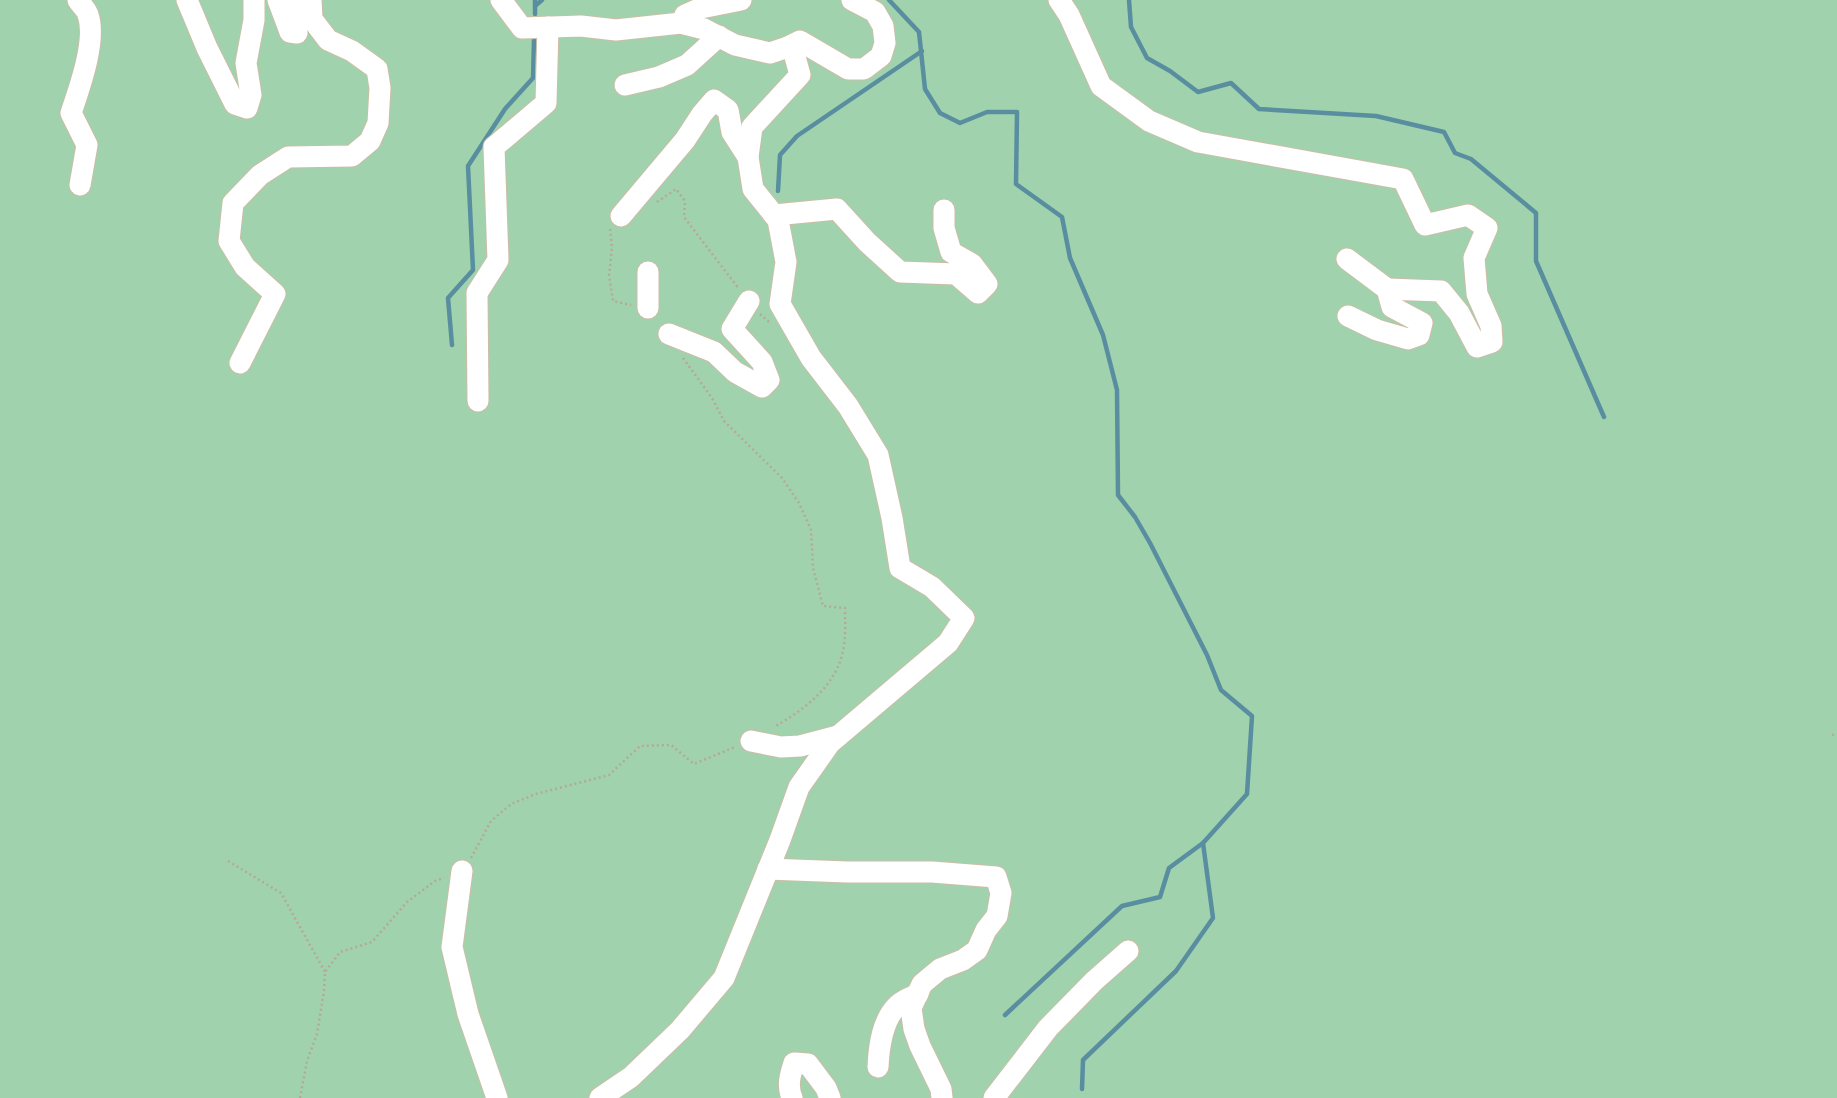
<svg xmlns="http://www.w3.org/2000/svg" width="1837" height="1098" font-family="Spectral,serif">
	<rect width="100%" height="100%" fill="#f5e9d1"/>
	<rect fill="#a0d3ad" x="0" y="0" width="1837" height="1098"/>
	<g fill="none" stroke-linecap="round" stroke-linejoin="round">
		<g stroke="#598ea0" stroke-width="4.5">
			<path d="M535 0V6L542 0"/>
			<path d="M889 0 919 32 925 89 940 113 960 123 987 112H1017L1016 184 1062 217 1070 258 1103 335 1117 390 1118 495 1135 517 1150 543 1207 655 1221 690 1252 716 1247 794 1203 843 1213 918 1176 971 1083 1060 1082 1089"/>
			<path d="M1129 0 1131 27 1147 58 1170 71 1198 92 1231 83 1259 109 1376 116 1444 132 1455 153 1471 159 1536 213V261L1604 417"/>
			<path d="M535 14V6"/>
			<path d="M778 191 780 155 797 136 922 51"/>
			<path d="M452 345 448 298 473 270 468 166 505 109 533 78 534 40"/>
			<path d="M1005 1015 1122 906 1160 897 1169 868 1203 843"/>
		</g>
		<defs>
			<g id="minor">
				<path d="M78 0C81 5 87 10 88 15 97 40 79 89 71 113L87 145 80 185"/>
				<path d="M187 0 207 48 235 104 247 108 251 95 246 63 254 20V0"/>
				<path d="M278 0 290 32 297 33 295 12 297 0"/>
				<path d="M501 0 522 28 581 26 616 30 681 23 704 29 735 45 770 53 788 47 794 53 800 75 752 127 748 157 753 189 778 220 786 262 780 304 811 358 848 406 878 455 892 518 900 568 932 587 964 618 948 643 830 743 799 787 780 840 724 978 680 1030 631 1077 600 1098"/>
				<path d="M1059 0 1069 15 1101 86 1149 121 1198 142 1403 179 1425 225 1468 215 1487 228 1474 258 1477 294 1491 326 1492 342 1477 347 1459 313 1441 291 1387 289 1392 307 1422 323 1419 335 1408 339 1377 330 1348 316"/>
				<path d="M685 24V15L701 8 741 0"/>
				<path d="M788 47 800 41 848 69H864L881 56 885 43 883 26 875 12 852 0"/>
				<path d="M625 85 659 77 687 65 719 36"/>
				<path d="M774 215 837 209 867 242 900 272 956 274 978 293 987 284 972 264 951 252 944 228V210"/>
				<path d="M621 216 685 140 702 114 714 100 728 110 732 132 748 157"/>
				<path d="M1347 259 1387 289"/>
				<path d="M648 272V308"/>
				<path d="M669 334 714 352 735 372 762 387 769 380 762 362 732 329 749 301"/>
				<path d="M240 363 275 294 245 267 229 241 233 203 260 175 288 157 352 156 370 141 378 123 380 88 377 69 352 51 328 40 312 19 311 0"/>
				<path d="M478 401 477 293 498 260 494 147 546 103 548 27"/>
				<path d="M751 741 781 747 800 746 838 736"/>
				<path d="M768 869 847 872H932L996 877 1001 893 997 916 986 930 977 950 963 960 940 969 922 984 911 1008 914 1029 920 1046 941 1089 942 1098"/>
				<path d="M462 871 452 947 468 1014 497 1098"/>
				<path d="M878 1067C879 1046 882 1020 898 1005 903 1000 912 997 918 994"/>
				<path d="M792 1098C787 1086 790 1075 794 1063L808 1064 826 1088 830 1098"/>
				<path d="M994 1098 1048 1028 1094 981 1128 951"/>
			</g>
		</defs>
		<use href="#minor" stroke="#cabea7" stroke-width="23"/>
		<g stroke="#b3aa96" stroke-width="2.5" stroke-dasharray="2 3" stroke-linecap="butt">
			<path d="M657 202 676 189 685 201 684 217 739 289"/>
			<path d="M610 229 612 248 609 275 613 301 631 305"/>
			<path d="M760 314 770 323"/>
			<path d="M683 358 712 398 724 421 782 478 799 503 811 530 813 568 823 606 845 608C845 620 846 632 844 644 840 684 805 709 774 727"/>
			<path d="M1832 735 1837 734"/>
			<path d="M471 858 491 821 511 804 536 794 609 775 640 746 671 745 694 764 735 747"/>
			<path d="M228 861 281 893 325 972"/>
			<path d="M300 1098 307 1061 317 1034 324 991 325 972 340 952 372 942 407 902 435 881 444 878"/>
		</g>
		<use href="#minor" stroke="#fff" stroke-width="21"/>
	</g>
</svg>
